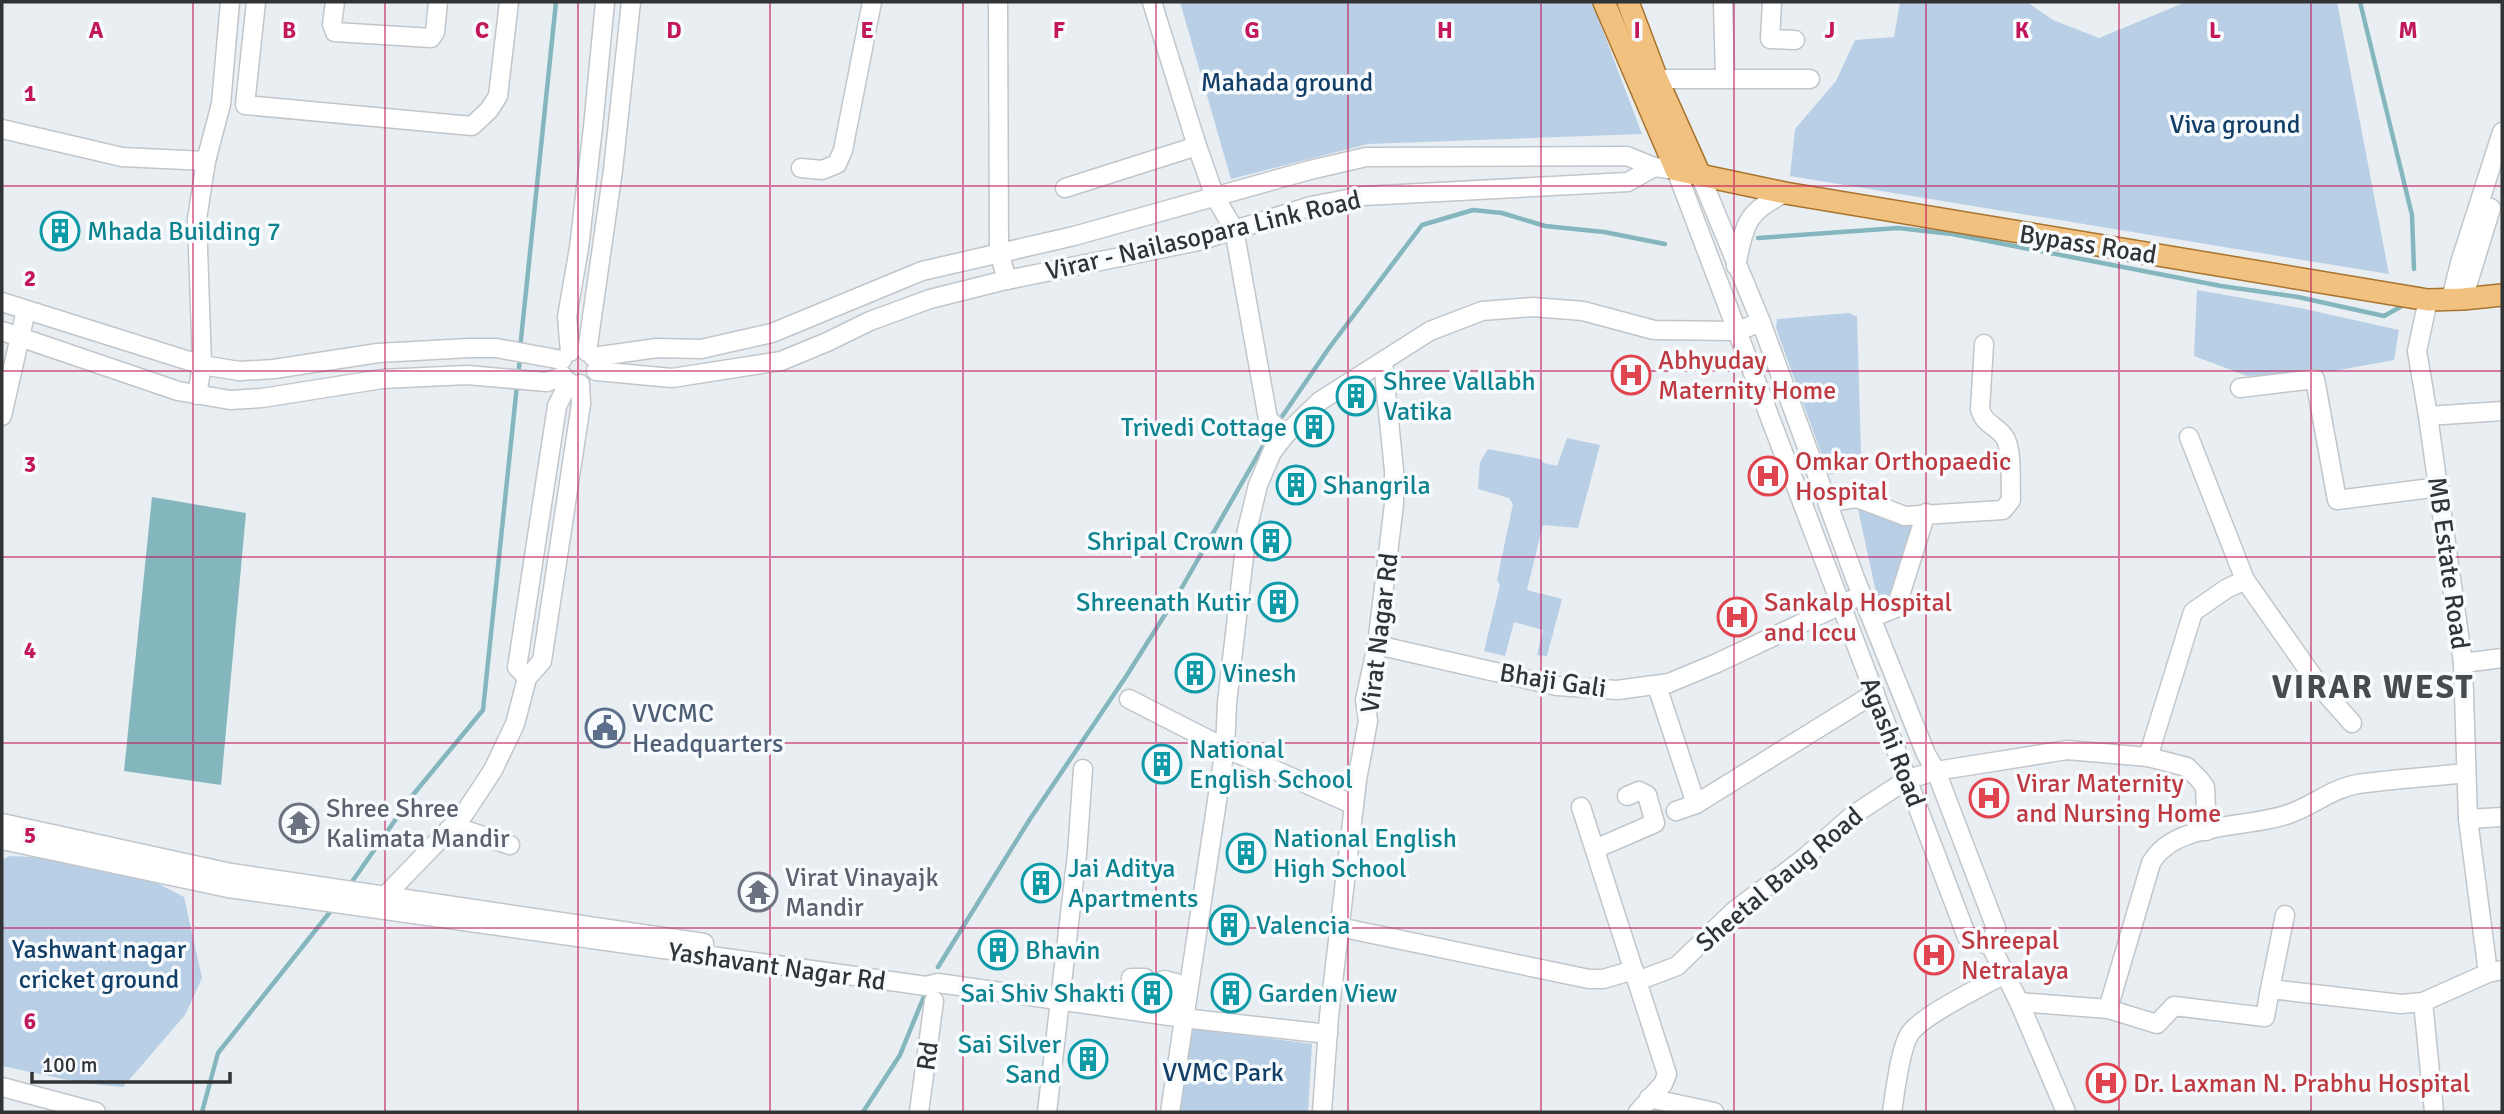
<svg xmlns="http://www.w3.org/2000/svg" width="2504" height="1114" font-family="Signika,sans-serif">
	<rect width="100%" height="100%" fill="#e9eef3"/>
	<g fill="#b9cfe5">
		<path d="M1180 2H1592L1642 134 1368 144 1231 179Z"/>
		<path d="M1900 2H2027L2053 20 2099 38 2186 2H2337L2389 274 1790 176 1795 129 1836 81 1855 40 1894 37Z"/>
		<path d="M2197 290 2300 308 2399 330 2394 360 2334 371 2247 376 2194 356Z"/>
		<path d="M1849 313 1857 317 1861 452 1864 465 1829 475 1776 328 1777 319Z"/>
		<path d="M1567 438 1600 445 1578 528 1543 525 1527 590 1562 599 1547 656 1537 655 1543 630 1514 622 1505 656 1484 651 1500 585 1497 580 1513 504 1509 498 1478 489 1480 462 1488 449 1540 459 1544 463 1557 466Z"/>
		<path d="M1856 500 1912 523 1916 532 1892 603 1879 606Z"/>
		<path d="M10 856 114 861 184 897 202 978 185 1015 123 1087 82 1083 2 1066V860Z"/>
		<path d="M1188 1028 1312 1044 1308 1112H1180Z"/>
	</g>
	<path fill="#84b6bd" d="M152 497 246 513 221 785 124 771Z"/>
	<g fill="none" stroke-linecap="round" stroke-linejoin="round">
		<g stroke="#84b6bd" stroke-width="4.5">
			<path d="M2360 2 2412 215 2414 269"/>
			<path d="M1758 238 1898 228 1952 234 2221 286 2298 297 2384 316 2402 306"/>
			<path d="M520 349 556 2"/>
			<path d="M518 377 520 358"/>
			<path d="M1279 421 1329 348 1422 225 1473 210 1502 213 1545 226 1604 232 1665 244"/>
			<path d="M349 886 412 796 483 710 517 385"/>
			<path d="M938 967 1030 819 1127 675 1181 589 1267 439"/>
			<path d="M202 1112 218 1053 334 907"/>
			<path d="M863 1112 900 1055 927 989"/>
		</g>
		<defs>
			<g id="minor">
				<path d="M256 2 245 105 472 126 489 110 498 96 509 2"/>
				<path d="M335 2 332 24 335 32 431 38 435 32 438 2"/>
				<path d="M998 2 999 252 1007 280"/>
				<path d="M1152 2 1197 146 1215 197 1234 229 1268 419 1285 435"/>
				<path d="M1723 2 1725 78"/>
				<path d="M1772 2 1770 39 1795 40"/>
				<path d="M1657 79H1810"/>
				<path d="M2 129 122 157 206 161"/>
				<path d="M801 168 822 170 837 164 843 150 872 2"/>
				<path d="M1700 175 1761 322 1855 578 1926 754 1936 771 1996 928 1991 946 2019 1002 2066 1112"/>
				<path d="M1065 188 1197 146"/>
				<path d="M1736 266C1745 225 1745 212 1785 193"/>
				<path d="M2451 299 2460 263 2502 132"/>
				<path d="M2463 299 2491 208"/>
				<path d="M2428 300 2417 351 2428 416 2463 663 2468 819 2488 973"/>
				<path d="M2 302 202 365 239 371 274 369 378 353 469 348H496L562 360"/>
				<path d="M2 331 178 391 230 400 262 398 382 379 467 375 547 382 563 376"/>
				<path d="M570 352 567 317 579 248 593 127 605 2"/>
				<path d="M587 352 613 170 631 2"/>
				<path d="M593 357 657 348 701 349 772 333 922 271 1074 236 1310 170 1366 157 1627 156 1654 167 1676 170 1967 937 1991 946"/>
				<path d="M596 371 672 378 781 361 827 342 870 321 930 299 1002 281 1199 241 1311 206 1363 196 1628 182 1654 167"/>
				<path d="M569 382 557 406 519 655 517 667 527 678 542 661 581 404 580 384"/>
				<path d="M2240 388 2315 379 2337 500 2439 487"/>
				<path d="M197 395 202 365 197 219 206 161 221 104 230 2"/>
				<path d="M2 416 26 310"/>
				<path d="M2428 416 2502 411"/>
				<path d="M2189 437 2245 580 2321 688 2352 723"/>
				<path d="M1829 502 1857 498 1905 516 2003 510 2011 500C2010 484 2013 451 2005 438 1997 425 1984 425 1980 409L1984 344"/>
				<path d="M1881 614 1896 608 1926 513"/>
				<path d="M1377 645 1557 686 1617 690 1669 683 1717 663 1851 600"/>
				<path d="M2463 663 2502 658"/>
				<path d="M1657 686 1696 804"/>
				<path d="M1129 699 1225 748 1354 805"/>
				<path d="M2148 757 2193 612 2226 589 2245 580"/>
				<path d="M1581 807 1667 1074 1663 1084 1638 1112"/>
				<path d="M1676 811 1696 804 1875 693"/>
				<path d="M2468 819 2502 817"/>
				<path d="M2 823 231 873 704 943"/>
				<path d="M453 826 510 845"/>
				<path d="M2 840 228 888 926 986 938 983 1183 1018 1328 1034"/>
				<path d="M1595 849 1655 823 1647 795 1639 791 1627 796"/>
				<path d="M385 896 464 814 493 770 515 724 527 678"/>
				<path d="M1339 927 1589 979H1603L1634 970"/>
				<path d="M1648 977 1677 966 1734 911 1802 860 1853 815 1908 779 1936 771 2067 750 2148 757 2187 767 2199 779 2205 787 2207 831"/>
				<path d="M1145 978H1131L1129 1000 1132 1003 1146 1005"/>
				<path d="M1164 980 1176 983 1173 1006"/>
				<path d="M2270 989 2285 915"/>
				<path d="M2019 1002 2108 1009 2157 1024 2174 1006 2265 1017 2270 989 2401 1004 2423 1002 2488 973 2502 970"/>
				<path d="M2423 1002 2434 1112"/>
				<path d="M2108 1009 2151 863C2176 819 2252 830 2294 812 2316 803 2334 788 2358 784 2393 779 2430 777 2465 773"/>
				<path d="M2 1087 96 1112"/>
				<path d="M1649 1098 1714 1112"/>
				<path d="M919 1112 934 1001"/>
				<path d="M1047 1112 1077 854 1083 769"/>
				<path d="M1170 1112 1225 748 1227 703 1247 530 1258 485 1272 452 1285 435 1320 401 1430 331 1482 311 1533 307 1583 311 1654 330 1738 331 1761 322"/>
				<path d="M1322 1112 1329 1016 1357 780 1368 721 1365 700 1377 645 1394 504V470L1383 362"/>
				<path d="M1892 1112C1895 1093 1900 1046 1911 1032 1925 1014 1983 986 2005 974"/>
			</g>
			<g id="major">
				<path d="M1604 2 1676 170 1785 193 2428 300 2463 299 2502 295"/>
				<path d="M1628 2 1657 79 1700 175"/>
			</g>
		</defs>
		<use href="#minor" stroke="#c1c6cb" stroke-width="21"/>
		<use href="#major" stroke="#a8742d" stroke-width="24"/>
		<use href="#minor" stroke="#fff" stroke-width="18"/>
		<use href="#major" stroke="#f1c17f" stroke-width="21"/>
	</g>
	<path fill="none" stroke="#c2185b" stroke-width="2" stroke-opacity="0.55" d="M193 2V1112M385 2V1112M578 2V1112M770 2V1112M963 2V1112M1156 2V1112M1348 2V1112M1541 2V1112M1734 2V1112M1926 2V1112M2119 2V1112M2311 2V1112M2 186H2502M2 371H2502M2 557H2502M2 743H2502M2 928H2502"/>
	<defs>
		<symbol id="building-ring" viewBox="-11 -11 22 22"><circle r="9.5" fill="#f8fbfe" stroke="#0f9aa8" stroke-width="1.5"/><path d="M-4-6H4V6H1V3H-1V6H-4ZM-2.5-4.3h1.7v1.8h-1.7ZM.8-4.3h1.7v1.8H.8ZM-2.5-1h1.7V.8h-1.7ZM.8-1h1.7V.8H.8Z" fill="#0f9aa8"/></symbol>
		<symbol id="hospital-ring" viewBox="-11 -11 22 22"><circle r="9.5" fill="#f8fbfe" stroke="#e0444e" stroke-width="1.5"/><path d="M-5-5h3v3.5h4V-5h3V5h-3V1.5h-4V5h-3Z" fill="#e0444e"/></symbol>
		<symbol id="civic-ring" viewBox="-11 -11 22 22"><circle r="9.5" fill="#f8fbfe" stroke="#5c6f8a" stroke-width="1.5"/><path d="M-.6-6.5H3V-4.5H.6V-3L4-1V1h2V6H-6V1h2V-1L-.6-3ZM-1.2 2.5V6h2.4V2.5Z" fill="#5c6f8a"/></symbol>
		<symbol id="temple-ring" viewBox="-11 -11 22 22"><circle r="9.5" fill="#f8fbfe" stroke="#6b7280" stroke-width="1.5"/><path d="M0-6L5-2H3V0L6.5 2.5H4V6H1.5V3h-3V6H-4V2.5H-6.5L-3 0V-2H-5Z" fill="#6b7280"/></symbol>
	</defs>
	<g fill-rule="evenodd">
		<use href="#building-ring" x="38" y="209" width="44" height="44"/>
		<use href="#hospital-ring" x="1609" y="353" width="44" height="44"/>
		<use href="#building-ring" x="1334" y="374" width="44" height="44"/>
		<use href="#building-ring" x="1292" y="405" width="44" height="44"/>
		<use href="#hospital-ring" x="1746" y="454" width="44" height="44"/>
		<use href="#building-ring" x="1274" y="463" width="44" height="44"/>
		<use href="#building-ring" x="1249" y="519" width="44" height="44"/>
		<use href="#building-ring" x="1256" y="580" width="44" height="44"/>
		<use href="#hospital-ring" x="1715" y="595" width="44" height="44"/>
		<use href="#building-ring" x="1173" y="651" width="44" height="44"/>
		<use href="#civic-ring" x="583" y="706" width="44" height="44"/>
		<use href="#building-ring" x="1140" y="742" width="44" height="44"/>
		<use href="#hospital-ring" x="1967" y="776" width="44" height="44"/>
		<use href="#temple-ring" x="277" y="801" width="44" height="44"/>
		<use href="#building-ring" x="1224" y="831" width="44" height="44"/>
		<use href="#building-ring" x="1019" y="861" width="44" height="44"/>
		<use href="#temple-ring" x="736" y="870" width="44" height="44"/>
		<use href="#building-ring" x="1207" y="903" width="44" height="44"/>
		<use href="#building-ring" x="976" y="928" width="44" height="44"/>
		<use href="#hospital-ring" x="1912" y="933" width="44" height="44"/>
		<use href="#building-ring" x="1130" y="971" width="44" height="44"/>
		<use href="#building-ring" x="1209" y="971" width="44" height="44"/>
		<use href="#building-ring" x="1066" y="1037" width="44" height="44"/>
		<use href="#hospital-ring" x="2084" y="1061" width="44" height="44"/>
	</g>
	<g text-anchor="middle" stroke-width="7" stroke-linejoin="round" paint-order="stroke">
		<g font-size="26" fill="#123f67" stroke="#f8fbfe">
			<text x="1287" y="91">Mahada ground</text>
			<text x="2235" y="133">Viva ground</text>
			<text x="99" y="958">Yashwant nagar<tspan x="99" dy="30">cricket ground</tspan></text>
			<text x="1223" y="1081">VVMC Park</text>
		</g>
		<g font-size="26" fill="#0d838f" stroke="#f8fbfe" text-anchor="start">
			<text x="87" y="240">Mhada Building 7</text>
			<text x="1383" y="390">Shree Vallabh<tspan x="1383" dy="30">Vatika</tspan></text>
			<text x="1287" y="436" text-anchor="end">Trivedi Cottage</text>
			<text x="1323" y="494">Shangrila</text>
			<text x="1244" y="550" text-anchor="end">Shripal Crown</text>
			<text x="1251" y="611" text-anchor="end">Shreenath Kutir</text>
			<text x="1222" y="682">Vinesh</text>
			<text x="1189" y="758">National<tspan x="1189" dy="30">English School</tspan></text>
			<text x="1273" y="847">National English<tspan x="1273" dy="30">High School</tspan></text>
			<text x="1068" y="877">Jai Aditya<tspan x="1068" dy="30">Apartments</tspan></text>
			<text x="1256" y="934">Valencia</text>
			<text x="1025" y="959">Bhavin</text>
			<text x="1125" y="1002" text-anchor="end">Sai Shiv Shakti</text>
			<text x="1258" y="1002">Garden View</text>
			<text x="1061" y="1053" text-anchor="end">Sai Silver<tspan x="1061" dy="30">Sand</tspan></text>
		</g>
		<g font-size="26" fill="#313335" stroke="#f8fbfe">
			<text transform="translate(1203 235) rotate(-13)" y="9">Virar - Nailasopara Link Road</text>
			<text transform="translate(2088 244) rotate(9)" y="9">Bypass Road</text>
			<text transform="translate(2449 563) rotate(82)" y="9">MB Estate Road</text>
			<text transform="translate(1379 633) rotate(-83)" y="9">Virat Nagar Rd</text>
			<text transform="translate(1553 680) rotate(9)" y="9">Bhaji Gali</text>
			<text transform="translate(1893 742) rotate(69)" y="9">Agashi Road</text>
			<text transform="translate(1779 879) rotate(-40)" y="9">Sheetal Baug Road</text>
			<text transform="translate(777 966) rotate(8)" y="9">Yashavant Nagar Rd</text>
			<text transform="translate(927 1056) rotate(-82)" y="9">Rd</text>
		</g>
		<g font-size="26" fill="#be3a42" stroke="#f8fbfe" text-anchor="start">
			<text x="1658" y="369">Abhyuday<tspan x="1658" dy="30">Maternity Home</tspan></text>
			<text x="1795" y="470">Omkar Orthopaedic<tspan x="1795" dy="30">Hospital</tspan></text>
			<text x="1764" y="611">Sankalp Hospital<tspan x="1764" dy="30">and Iccu</tspan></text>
			<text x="2016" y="792">Virar Maternity<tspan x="2016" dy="30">and Nursing Home</tspan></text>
			<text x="1961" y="949">Shreepal<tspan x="1961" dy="30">Netralaya</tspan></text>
			<text x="2133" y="1092">Dr. Laxman N. Prabhu Hospital</text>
		</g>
		<g font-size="26" fill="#4e5e75" stroke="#f8fbfe" text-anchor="start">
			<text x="632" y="722">VVCMC<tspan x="632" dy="30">Headquarters</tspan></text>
		</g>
		<g font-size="26" fill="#5b616d" stroke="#f8fbfe" text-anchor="start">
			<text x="326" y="817">Shree Shree<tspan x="326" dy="30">Kalimata Mandir</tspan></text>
			<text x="785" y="886">Virat Vinayajk<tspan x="785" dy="30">Mandir</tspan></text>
		</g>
		<g font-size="33" font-weight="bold" letter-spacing="2" fill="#474b4f" stroke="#f8fbfe">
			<text x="2373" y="698">VIRAR WEST</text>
		</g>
	</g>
	<g font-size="23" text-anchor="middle" font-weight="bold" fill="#c2185b" stroke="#f8fbfe" stroke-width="7" stroke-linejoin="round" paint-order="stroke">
		<text x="96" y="38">A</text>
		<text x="289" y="38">B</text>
		<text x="482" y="38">C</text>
		<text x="674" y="38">D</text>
		<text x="867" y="38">E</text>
		<text x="1059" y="38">F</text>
		<text x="1252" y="38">G</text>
		<text x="1445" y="38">H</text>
		<text x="1637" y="38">I</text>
		<text x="1830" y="38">J</text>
		<text x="2022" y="38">K</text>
		<text x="2215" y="38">L</text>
		<text x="2408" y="38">M</text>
		<text x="30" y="101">1</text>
		<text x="30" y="286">2</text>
		<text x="30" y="472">3</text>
		<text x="30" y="658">4</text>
		<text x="30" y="843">5</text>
		<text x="30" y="1029">6</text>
	</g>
	<rect width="2504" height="1114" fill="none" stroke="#313335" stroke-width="7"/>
	<path d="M32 1072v10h198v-10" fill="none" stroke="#313335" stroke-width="3.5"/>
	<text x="42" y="1072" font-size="21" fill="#313335" stroke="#f8fbfe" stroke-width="5" paint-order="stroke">100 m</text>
</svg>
